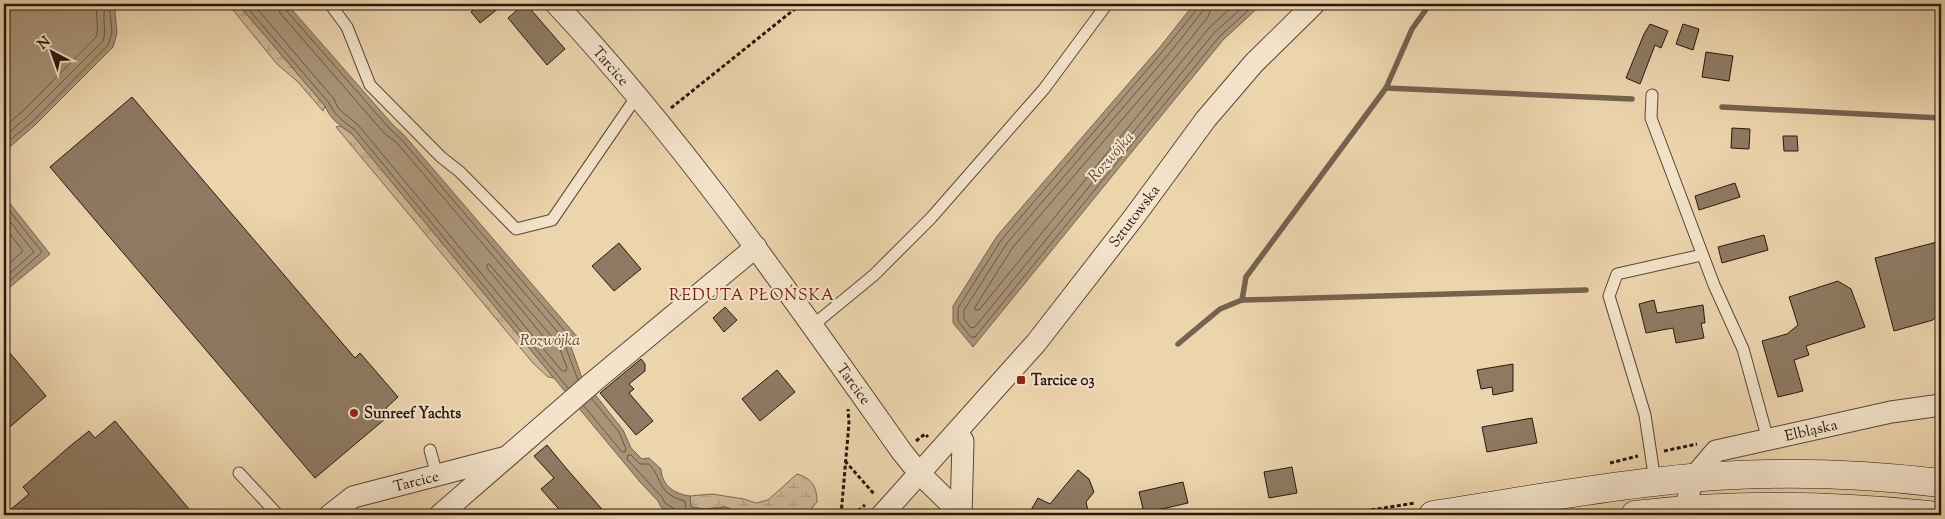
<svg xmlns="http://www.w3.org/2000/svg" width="1945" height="519" font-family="'Sorts Mill Goudy',serif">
	<defs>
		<pattern id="grass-tufts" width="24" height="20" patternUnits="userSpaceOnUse" patternTransform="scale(1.25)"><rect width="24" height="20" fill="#cbb492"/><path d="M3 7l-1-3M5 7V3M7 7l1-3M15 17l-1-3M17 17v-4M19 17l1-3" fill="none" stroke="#ae9a7d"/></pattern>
		<pattern id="wetland-marsh" width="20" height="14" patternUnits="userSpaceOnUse" patternTransform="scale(1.25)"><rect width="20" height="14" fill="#cbb492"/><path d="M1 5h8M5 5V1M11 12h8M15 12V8" fill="none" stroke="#ae9a7d"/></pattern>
	</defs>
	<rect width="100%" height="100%" fill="#ecd4ad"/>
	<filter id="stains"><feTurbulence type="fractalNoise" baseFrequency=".004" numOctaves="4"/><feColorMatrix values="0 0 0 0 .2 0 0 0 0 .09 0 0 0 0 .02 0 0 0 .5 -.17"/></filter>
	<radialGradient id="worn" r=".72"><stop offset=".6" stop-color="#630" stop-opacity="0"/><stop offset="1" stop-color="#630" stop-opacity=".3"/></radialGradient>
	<path fill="url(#grass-tufts)" stroke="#7a6652" d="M340 126 351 133 554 378 548 377 533 363 336 127Z"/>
	<g fill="url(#wetland-marsh)" stroke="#7a6652">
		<path d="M228 4H238L244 11 325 106 323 111 298 82 277 64Z"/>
		<path d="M797 474C812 478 817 487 817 502L806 515H747L725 507 704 509 691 507 690 496 712 494 744 499 756 503 768 500Z"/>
	</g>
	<g fill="#a99478" stroke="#75624f">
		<path d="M4 4H119L115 12 117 33 113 47 35 125 4 152Z"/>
		<path d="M238 4H287L393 125 404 135 579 339 571 347 582 378 623 430 631 448 642 459 649 458 661 469C662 486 675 494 690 496L691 507 704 509 725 507 747 515H675L661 507 658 501 640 482 351 133C340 126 330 119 325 106Z"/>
		<path d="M1194 4H1262L1223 40 973 347 953 323V306L997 236 1160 47Z"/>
		<path d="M4 196 50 254 4 292Z"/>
	</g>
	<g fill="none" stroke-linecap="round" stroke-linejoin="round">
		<g stroke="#685644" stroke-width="1">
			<path d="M244 4 329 103C335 116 344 122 355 130L568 388"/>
			<path d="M253 4 334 99 338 108 359 126 562 371H566L567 368 560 349 562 337 397 143 384 133 280 13 277 4"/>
			<path d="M283 4 285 9 389 128 401 139 570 337 566 348 578 380"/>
			<path d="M1198 4 1197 9 1163 51 1002 239 958 308V321L971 337H975L1219 37 1255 4"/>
			<path d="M1204 4 1202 12 1168 55 1007 243 964 310V319L971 328 975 327 1214 33 1246 4"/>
			<path d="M1212 4 1208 17 1174 59 1013 247 975 307V310H979L1209 28 1235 4"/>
			<path d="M4 127 22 112 96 37C100 26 94 15 98 4"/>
			<path d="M4 137 27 117 103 41C107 29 101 16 106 4"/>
			<path d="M4 145 32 122 108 45 112 33 110 12 113 4"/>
			<path d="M4 204 42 252 4 286"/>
			<path d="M4 214 34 252 4 278"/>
			<path d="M4 226 23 251 4 268"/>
			<path d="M489 264 553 338 552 343 548 342 487 268V265Z"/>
			<path d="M584 406 622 452H625L626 449 619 432 592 399"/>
			<path d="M677 515 676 510 665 503 662 497 627 459 628 455H631L640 464H649C663 479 657 494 685 501L686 509 690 512 704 514 725 512 733 515"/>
		</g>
		<g stroke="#75624f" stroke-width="5.5">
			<path d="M1386 88 1632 99"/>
			<path d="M1722 107 1941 118"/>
			<path d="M1242 300 1586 290"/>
			<path d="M1178 344 1220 309 1242 300 1246 277 1386 88 1412 29 1430 4"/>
		</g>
	</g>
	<g fill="#8e7a62" stroke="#281811">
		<path d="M480 4H504L480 23 471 12Z"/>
		<path d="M524 4H526L565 49 547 65 508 18Z"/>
		<path d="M1650 24 1668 31 1661 48 1655 45 1640 84 1626 78 1644 34Z"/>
		<path d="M1683 24 1699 29 1693 50 1676 44Z"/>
		<path d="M1706 52 1733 56 1729 81 1702 77Z"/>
		<path d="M132 97 355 358 360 353 398 397 386 408 391 414 315 478 50 167Z"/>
		<path d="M1732 128 1750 129 1749 149 1731 148Z"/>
		<path d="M1783 136H1797L1798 151H1784Z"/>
		<path d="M1735 183 1740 197 1699 210 1695 196Z"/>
		<path d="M1764 235 1768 250 1722 263 1718 247Z"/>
		<path d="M1941 241 1940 312 1933 320 1894 331 1875 258Z"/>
		<path d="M619 243 641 269 614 291 592 266Z"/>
		<path d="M1838 281 1851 289 1865 327 1806 346 1809 355 1794 360 1803 391 1778 397 1762 341 1787 334 1798 325 1789 297Z"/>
		<path d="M1654 300 1657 313 1703 305 1705 323H1701L1704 338 1676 343 1673 328 1646 333 1639 304Z"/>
		<path d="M725 307 737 320 724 332 713 318Z"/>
		<path d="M4 346 46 396 4 432Z"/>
		<path d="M641 359 645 364V371L629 384 634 389 629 393 653 421 636 435 600 393Z"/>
		<path d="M1513 364V391L1493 395 1492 387 1481 389 1477 370Z"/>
		<path d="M777 370 795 392 760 421 742 399Z"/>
		<path d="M1532 418 1537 443 1487 452 1482 427Z"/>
		<path d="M115 421 194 515H4L29 494 23 487 69 447 89 431 95 438Z"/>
		<path d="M547 445 566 468 607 515H564L541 489 554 478 534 456Z"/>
		<path d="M1292 467 1297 493 1269 498 1264 472Z"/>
		<path d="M1078 470 1089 479 1094 492 1086 502 1089 515H1028L1038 498 1050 504Z"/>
		<path d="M1183 482 1188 503 1144 513 1139 492Z"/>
	</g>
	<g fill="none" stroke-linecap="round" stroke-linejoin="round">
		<defs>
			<g id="lane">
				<path d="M330 4 347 27 370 85 441 157 460 172 516 229 552 220 637 96"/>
				<path d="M1652 95 1651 118 1714 285 1743 349 1768 440"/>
				<path d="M812 326 874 275 931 218 1044 89 1107 4"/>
				<path d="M430 450 437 475"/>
				<path d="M239 473 278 515"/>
				<path d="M1655 481 1645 415 1609 296 1617 274 1702 255"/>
			</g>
			<g id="street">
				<path d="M556 4C685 142 793 298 902 452L919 473 961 514"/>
				<path d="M957 432 963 441 961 515"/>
				<path d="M1685 509 1693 478 1716 451 1891 412 1941 405"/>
				<path d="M330 515 353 497 503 458"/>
				<path d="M440 515 592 383 756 247"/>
				<path d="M882 515 1036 343 1134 217 1206 119 1254 63 1314 4"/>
			</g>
			<g id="secondary">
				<path d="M1433 515C1507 504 1580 490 1654 482 1749 470 1846 472 1941 483"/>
				<path d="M1635 515C1732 503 1832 505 1929 515"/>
			</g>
		</defs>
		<use href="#lane" stroke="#594738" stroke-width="13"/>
		<use href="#street" stroke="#594738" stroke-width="23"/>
		<use href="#secondary" stroke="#281811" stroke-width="29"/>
		<g stroke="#281811" stroke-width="3" stroke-dasharray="4 2.5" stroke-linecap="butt">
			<path d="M671 108 801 4"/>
			<path d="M916 441 925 434 928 437"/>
			<path d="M1664 451 1697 444"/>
			<path d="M845 461 875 495"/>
			<path d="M1610 463 1638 456"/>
			<path d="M841 515 849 423 848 409"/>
			<path d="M853 515 865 505"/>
			<path d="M1339 515 1415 503"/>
		</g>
		<use href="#lane" stroke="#f3e3ca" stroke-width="11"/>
		<use href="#street" stroke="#f3e3ca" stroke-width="21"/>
		<use href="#secondary" stroke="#f3e3ca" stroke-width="28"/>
	</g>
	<g fill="#8f2418" stroke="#f3e3ca" stroke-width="2">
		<rect x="1016" y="375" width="10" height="10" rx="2.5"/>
		<circle cx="354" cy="413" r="5"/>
	</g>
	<g text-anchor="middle" stroke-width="4" stroke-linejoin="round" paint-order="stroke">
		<g font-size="15" fill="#281811" stroke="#f3e3ca">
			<text transform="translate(611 66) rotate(49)" y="5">Tarcice</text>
			<text transform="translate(1134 216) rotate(-53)" y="5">Sztutowska</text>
			<text transform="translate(854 384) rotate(54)" y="5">Tarcice</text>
			<text transform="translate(1811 430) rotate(-13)" y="5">Elbląska</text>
			<text transform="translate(416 481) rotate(-14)" y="5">Tarcice</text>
		</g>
		<g font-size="15" font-weight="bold" fill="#281811" stroke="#f3e3ca" text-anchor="start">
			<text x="1031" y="385">Tarcice 03</text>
			<text x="364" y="418">Sunreef Yachts</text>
		</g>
		<g font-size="16" font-style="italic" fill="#5c4a3a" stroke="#f3e3ca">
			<text transform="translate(1110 156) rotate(-49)" y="6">Rozwójka</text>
			<text x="550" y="345">Rozwójka</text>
		</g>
		<g font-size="16" letter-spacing="1" fill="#7a1f14" stroke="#f3e3ca">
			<text x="752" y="300">REDUTA PŁOŃSKA</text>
		</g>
	</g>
	<rect width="1945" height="519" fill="none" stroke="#ecd4ad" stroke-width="20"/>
	<rect x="5" y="5" width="1935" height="509" fill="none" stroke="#281811" stroke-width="2.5"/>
	<rect x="10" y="10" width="1925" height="499" fill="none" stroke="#281811"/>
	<g transform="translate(52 52) rotate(319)" stroke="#f3e3ca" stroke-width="4" paint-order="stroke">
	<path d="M0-4L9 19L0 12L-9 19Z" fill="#281811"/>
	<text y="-8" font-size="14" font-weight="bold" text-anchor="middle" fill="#281811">N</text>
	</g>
	<rect width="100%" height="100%" filter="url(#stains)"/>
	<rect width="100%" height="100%" fill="url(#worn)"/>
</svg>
